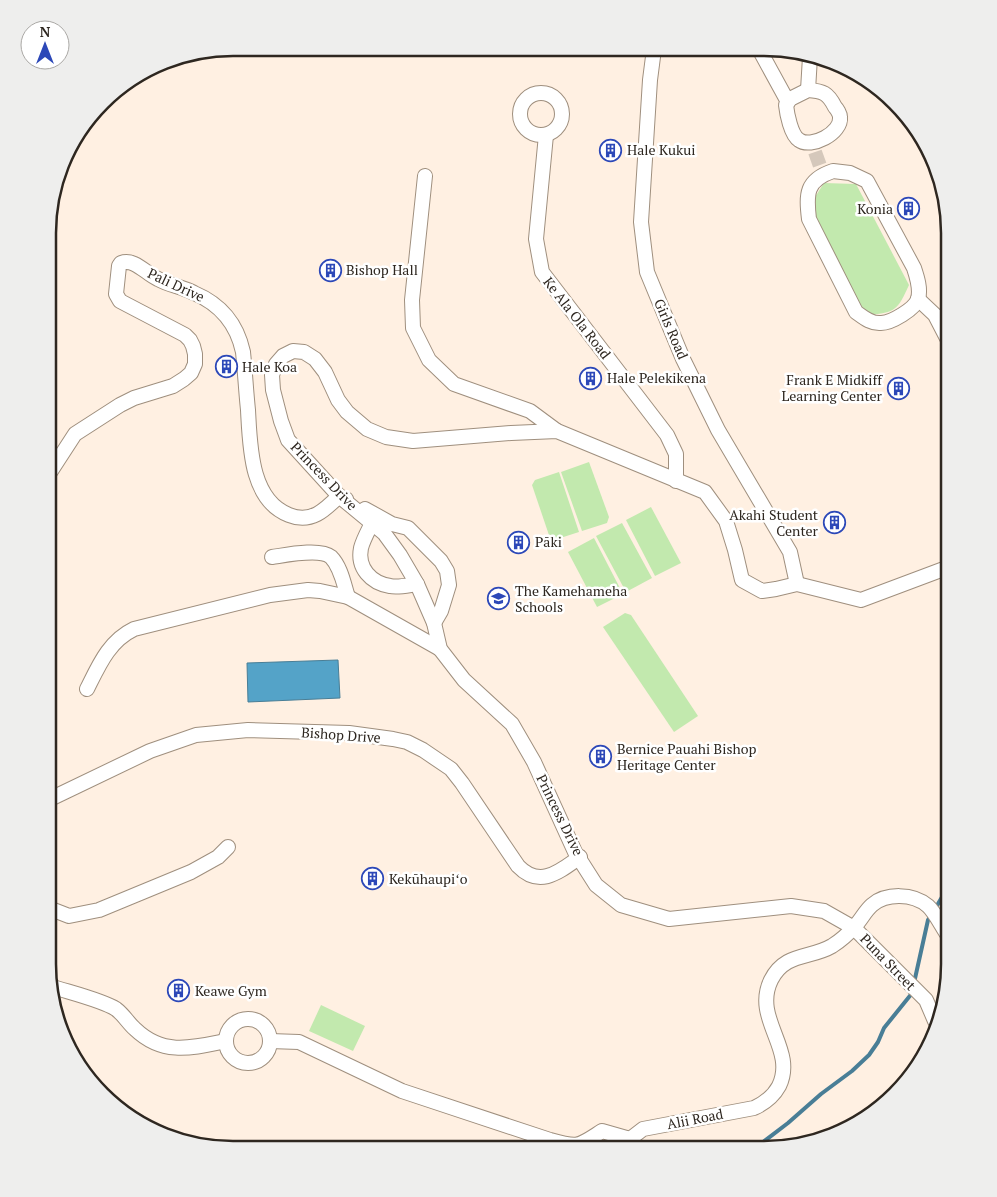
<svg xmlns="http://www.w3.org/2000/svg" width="997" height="1197" font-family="'PT Serif',serif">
	<rect width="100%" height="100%" fill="#fff0e2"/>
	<g fill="#c2e9ae">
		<path d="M824 183 856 184 909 285C898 309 896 313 868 315L853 301 808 208Z"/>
		<path d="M589 462 609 517 607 523 582 531 561 472Z"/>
		<path d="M559 472 579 532 551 541 532 485 535 480Z"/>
		<path d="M651 507 681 563 655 576 626 520Z"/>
		<path d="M622 523 652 578 626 592 596 536Z"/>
		<path d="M594 538 623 594 597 607 568 552Z"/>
		<path d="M625 613 631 615 698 716 674 732 603 627Z"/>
		<path d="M321 1005 365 1026 353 1051 309 1031Z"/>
	</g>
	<path fill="#54a3c8" stroke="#497e96" d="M338 660 340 698 248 702 247 663Z"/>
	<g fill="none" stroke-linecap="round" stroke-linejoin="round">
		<g stroke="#497e96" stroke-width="4">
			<path d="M935 909 949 885"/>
			<path d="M914 983 928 920 931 915"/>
			<path d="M754 1149 788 1123 821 1094 852 1071 869 1055 878 1042 884 1028 913 992"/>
		</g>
		<path stroke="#d5c8bb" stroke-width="14" stroke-dasharray="14 7" stroke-linecap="butt" d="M815 152 820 166"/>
		<defs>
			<g id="minor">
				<path d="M654 49 650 80 641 222 647 272 683 359 718 430 790 552 797 584"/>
				<path d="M759 49 788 102"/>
				<path d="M808 90C823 91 828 93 835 107 837 109 840 114 840 117 842 133 811 149 799 140 791 135 787 114 786 105L790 99Z"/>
				<path d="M808 90 810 57"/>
				<circle cx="541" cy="114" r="21"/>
				<path d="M546 135 536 239 542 272 667 435 676 454V481"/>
				<path d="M833 171 850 173 867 181 914 268C917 277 921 289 918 299 915 309 891 323 881 323 871 324 863 317 856 312L809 219C806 194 806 180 833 171Z"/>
				<path d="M425 176 412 300 413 328 429 360 454 384 530 411 557 431"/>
				<path d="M918 299 935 315 949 342"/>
				<path d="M49 474 75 434 120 405 134 398 173 386 184 379 191 373 195 364V354L193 346 190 340 185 335 120 301 116 294 119 266 121 263C135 258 146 274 158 279 169 285 182 287 194 293 220 304 237 324 243 352 245 371 246 391 248 410 250 445 250 500 289 515 311 524 325 510 339 496L346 499"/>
				<path d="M365 509 392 524 408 528 441 561 447 571 449 585 441 611 434 623"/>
				<path d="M372 523C368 531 363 540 361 548 357 568 371 583 390 586 398 588 409 585 417 584"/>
				<path d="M272 557C286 555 320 548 331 557 341 567 344 585 348 597"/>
				<path d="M87 689C99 665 109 641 134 629L270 595 308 590 320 591 348 597 440 649"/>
				<path d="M48 800 150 751 196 735 248 730 349 733 393 739 407 742 423 750 451 769 462 783 518 866C540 889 560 871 580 857"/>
				<path d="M48 903 51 909 69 916 99 910 191 872 218 857 228 847"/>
				<path d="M50 986C68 992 102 1000 116 1009 124 1015 128 1023 135 1029 163 1056 192 1048 226 1041"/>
				<circle cx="248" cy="1041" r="22"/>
				<path d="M935 1021 926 1000 854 928 824 911 791 906 669 919 621 905 596 885 575 852 534 762 512 724 464 680 440 649 434 623 417 584 400 555 384 533 339 496 288 440 281 421 273 390 272 375 276 364 283 356 293 351 304 352 315 359 325 372 338 400 347 412 367 429 386 437 413 441 511 433 557 431 705 492 726 521 735 550 742 580 762 591 776 589 797 584 861 600 949 567"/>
				<path d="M270 1041 299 1042 402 1091 550 1140C579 1148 577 1147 602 1131L630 1139 643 1129 754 1108C765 1103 773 1097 779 1086 797 1049 752 1019 771 980 785 952 810 959 832 946 840 941 849 933 855 926 861 920 865 911 872 905 886 893 913 893 928 906 935 912 943 929 949 937"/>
			</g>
		</defs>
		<use href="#minor" stroke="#9f8f7e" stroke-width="16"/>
		<use href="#minor" stroke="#fff" stroke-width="14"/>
	</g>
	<defs>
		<symbol id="building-ring" viewBox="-11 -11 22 22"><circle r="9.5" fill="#fff" stroke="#2c48b8" stroke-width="1.5"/><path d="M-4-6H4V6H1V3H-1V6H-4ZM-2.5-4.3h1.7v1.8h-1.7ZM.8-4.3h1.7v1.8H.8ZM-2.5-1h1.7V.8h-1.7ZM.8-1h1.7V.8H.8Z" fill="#2c48b8"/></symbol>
		<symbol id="school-ring" viewBox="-11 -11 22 22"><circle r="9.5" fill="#fff" stroke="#2c48b8" stroke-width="1.5"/><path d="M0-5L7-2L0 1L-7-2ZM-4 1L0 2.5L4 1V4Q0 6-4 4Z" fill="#2c48b8"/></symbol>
	</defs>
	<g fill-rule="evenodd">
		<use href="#building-ring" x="598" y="138" width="25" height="25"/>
		<use href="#building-ring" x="896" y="196" width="25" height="25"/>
		<use href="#building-ring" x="318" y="258" width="25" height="25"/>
		<use href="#building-ring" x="214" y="354" width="25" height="25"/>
		<use href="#building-ring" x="578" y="366" width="25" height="25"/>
		<use href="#building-ring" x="886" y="376" width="25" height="25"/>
		<use href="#building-ring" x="822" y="510" width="25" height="25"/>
		<use href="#building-ring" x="506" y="530" width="25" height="25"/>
		<use href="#school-ring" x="486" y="586" width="25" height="25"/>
		<use href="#building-ring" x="588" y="744" width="25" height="25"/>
		<use href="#building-ring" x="360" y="866" width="25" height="25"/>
		<use href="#building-ring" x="166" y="978" width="25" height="25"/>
	</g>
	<g text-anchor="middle" stroke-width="5" stroke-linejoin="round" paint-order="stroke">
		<g font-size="14" fill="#2e2720" stroke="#fff" text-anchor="start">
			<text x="627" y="155">Hale Kukui</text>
			<text x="893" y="214" text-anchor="end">Konia</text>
			<text x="346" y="275">Bishop Hall</text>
			<text x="242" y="372">Hale Koa</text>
			<text x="607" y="383">Hale Pelekikena</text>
			<text x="882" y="385" text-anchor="end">Frank E Midkiff<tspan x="882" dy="16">Learning Center</tspan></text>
			<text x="818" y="520" text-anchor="end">Akahi Student<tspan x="818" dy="16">Center</tspan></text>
			<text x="535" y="547">Pāki</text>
			<text x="515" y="596">The Kamehameha<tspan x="515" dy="16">Schools</tspan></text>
			<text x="617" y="754">Bernice Pauahi Bishop<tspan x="617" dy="16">Heritage Center</tspan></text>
			<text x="389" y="884">Kekūhaupiʻo</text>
			<text x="195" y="996">Keawe Gym</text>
		</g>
		<g font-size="14" fill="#2e2720" stroke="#fff">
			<text transform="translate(176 285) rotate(25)" y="5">Pali Drive</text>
			<text transform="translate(577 318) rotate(52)" y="5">Ke Ala Ola Road</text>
			<text transform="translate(671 329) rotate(67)" y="5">Girls Road</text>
			<text transform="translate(324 476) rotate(46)" y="5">Princess Drive</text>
			<text transform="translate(341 735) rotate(4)" y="5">Bishop Drive</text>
			<text transform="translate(560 815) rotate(64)" y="5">Princess Drive</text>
			<text transform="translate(888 962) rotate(46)" y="5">Puna Street</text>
			<text transform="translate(695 1119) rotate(-11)" y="5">Alii Road</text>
		</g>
	</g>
	<path d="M0 0H997V1197H0ZM233 56H764A177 177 0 0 1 941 233V964A177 177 0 0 1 764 1141H233A177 177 0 0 1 56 964V233A177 177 0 0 1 233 56Z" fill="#eeeeed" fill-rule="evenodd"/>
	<path fill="none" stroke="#2e2720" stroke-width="2.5" d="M233 56H764A177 177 0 0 1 941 233V964A177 177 0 0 1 764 1141H233A177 177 0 0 1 56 964V233A177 177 0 0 1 233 56Z"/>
	<g transform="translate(45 45)"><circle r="24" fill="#ffffff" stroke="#aba9a6"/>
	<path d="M0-4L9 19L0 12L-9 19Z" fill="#2c48b8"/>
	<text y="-8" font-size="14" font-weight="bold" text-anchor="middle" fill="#2e2720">N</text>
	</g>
</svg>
